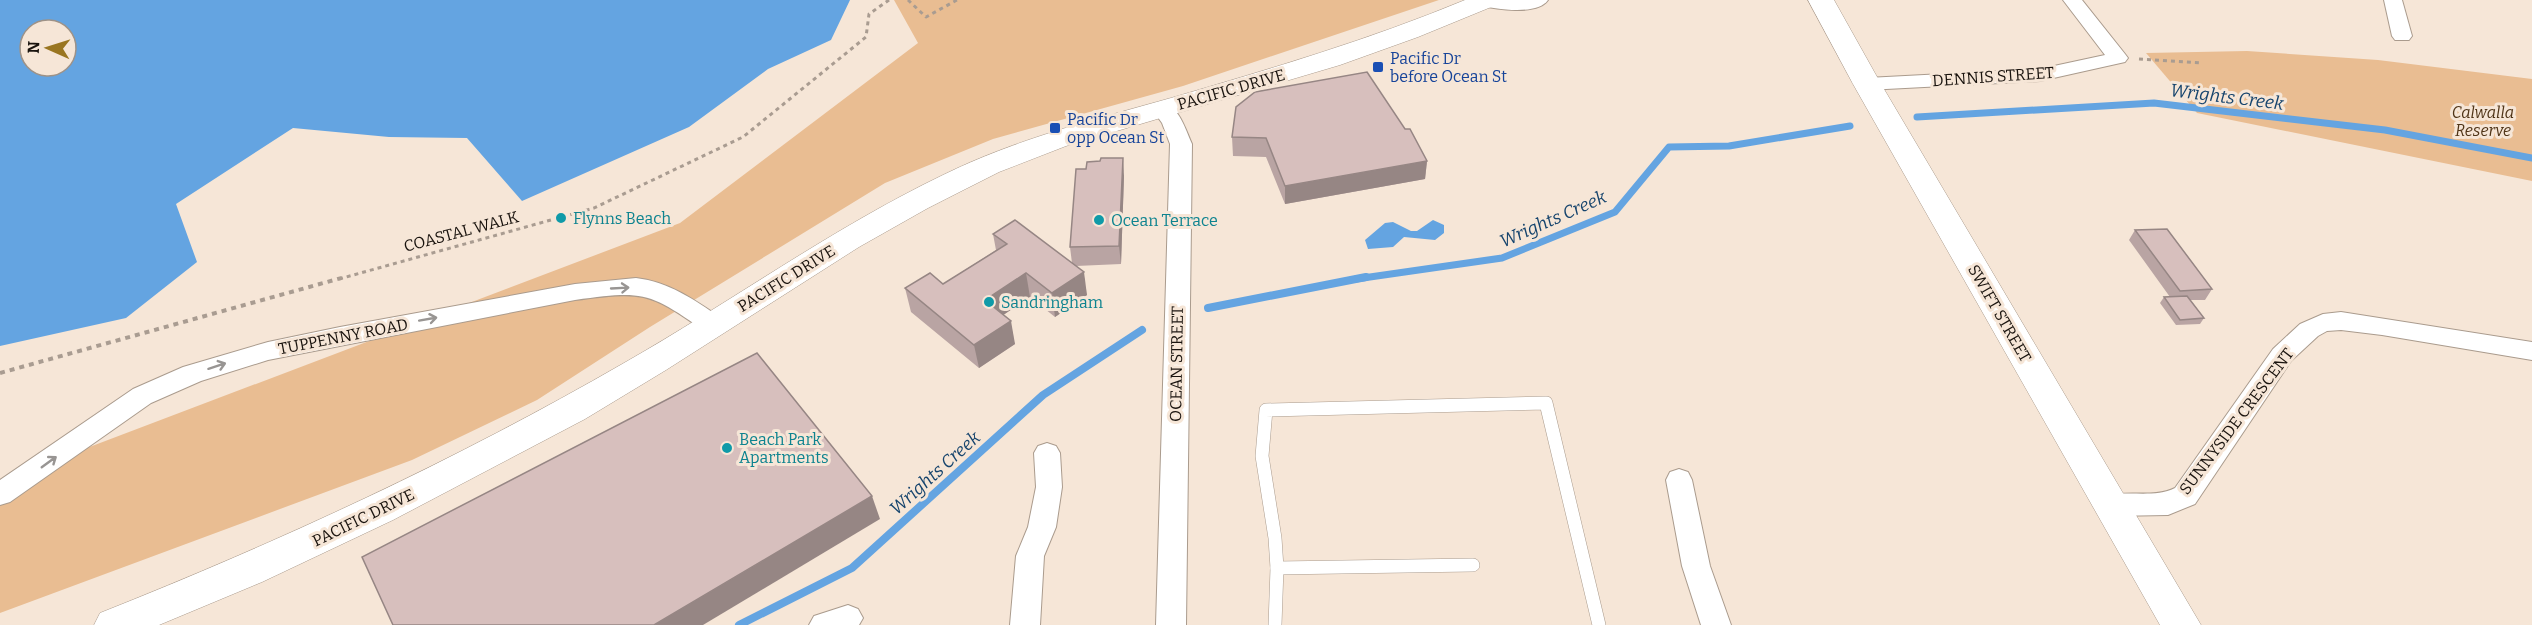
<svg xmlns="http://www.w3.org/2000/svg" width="2532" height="625" font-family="Bitter,serif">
	<rect width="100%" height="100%" fill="#f6e6d7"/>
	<g fill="#e9bd92">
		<path d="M894 0H1439L1183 86 993 139 885 183 650 327 537 400 412 460 0 613V481L680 223 918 43Z"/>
		<path d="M2247 51 2378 60 2532 79V181L2197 113 2146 53Z"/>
	</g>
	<g fill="#64a4e1" fill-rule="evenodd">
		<path d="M0 0H850L831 40 768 69 689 127 522 201 467 138 389 137 293 128 176 204 197 262 126 318 0 346ZM30 30H66V66H30Z"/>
		<path d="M1433 220 1444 225V233L1435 240 1404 237 1393 247 1368 249 1365 240 1385 223 1393 222 1411 231H1417Z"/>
	</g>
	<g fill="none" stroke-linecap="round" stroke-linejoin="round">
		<g stroke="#64a4e1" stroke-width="7">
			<path d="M1917 117 2154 103 2385 130 2532 158"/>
			<path d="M1356 279 1502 258 1615 212 1669 147 1729 146 1850 126"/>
		</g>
		<g stroke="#64a4e1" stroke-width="8">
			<path d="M1208 308 1366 277"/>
			<path d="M739 625 852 568 1043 395 1142 330"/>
		</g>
		<defs>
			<g id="lane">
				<path d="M1277 568 1473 565"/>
				<path d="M1275 625 1277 568 1275 538 1262 456 1266 410 1546 403 1599 625"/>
			</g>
			<g id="street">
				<path d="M1476 0H1548C1537 16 1495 9 1478 5Z"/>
				<path d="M2063 0H2082L2125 54 2128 58 2125 62 2040 81 1867 90 1860 88 1857 84 1860 80 1867 78 2040 69 2105 55Z"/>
				<path d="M2384 0H2402L2412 36 2409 40H2395L2392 36Z"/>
				<path d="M1162 103C1180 107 1185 129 1192 144L1186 625H1156L1170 144 1162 123 1152 109 1155 105Z"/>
				<path d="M636 278C669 282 693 299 721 318L724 324 721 330 712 333 703 330C648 291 642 291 575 300L268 360 201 381 151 403 10 502 0 505V480L133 389 183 367 268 342 340 327 575 284Z"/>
				<path d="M2341 312 2532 342V360L2382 335 2341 330 2327 331 2318 336 2291 361 2195 504 2168 515 2112 516 2102 513 2098 505 2102 497C2126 489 2153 499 2175 488L2273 349 2300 324 2323 314Z"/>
				<path d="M1047 443 1056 446 1060 453 1062 487 1056 527 1044 556 1040 625H1010L1016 556 1028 527 1036 487 1034 453 1038 446Z"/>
				<path d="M1679 469 1688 472 1692 480 1710 566 1731 625H1701L1682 566 1666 480 1670 472Z"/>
				<path d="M848 605 858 609 863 618 859 625H809L814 616Z"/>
			</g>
			<g id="secondary">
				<path d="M1465 0H1500L1496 5 1418 37 1340 65 1066 146 999 172 928 208 859 247 666 370 585 419 393 520 262 582 159 625H94L100 613C281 541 456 460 624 363 731 302 831 229 943 175 1016 139 1093 120 1171 98 1270 69 1369 40 1465 0Z"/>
				<path d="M1808 0H1834L1881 84 2201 625H2160L1853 84Z"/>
			</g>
		</defs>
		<use href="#lane" stroke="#aa9b8d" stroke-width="14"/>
		<use href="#street" stroke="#aa9b8d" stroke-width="2"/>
		<use href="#secondary" stroke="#aa9b8d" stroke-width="1"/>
		<g stroke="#a99c91" stroke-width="3" stroke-dasharray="4 4" stroke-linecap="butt">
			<path d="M908 0 926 17 957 0"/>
			<path d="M2139 59 2202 63"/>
			<path d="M339 279 594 208 743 137 866 37 869 14 889 0"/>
		</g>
		<path stroke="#a99c91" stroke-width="4" stroke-dasharray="5 5" stroke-linecap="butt" d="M0 373 345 277"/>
		<use href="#lane" stroke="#fff" stroke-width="13"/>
		<use href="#street" fill="#fff" fill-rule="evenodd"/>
		<use href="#secondary" fill="#fff" fill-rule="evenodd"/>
	</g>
	<g fill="#b9a4a3">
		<path d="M1405 129 1427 161 1425 179 1285 204 1266 157 1233 156 1232 137Z"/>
		<path d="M1124 176 1121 264 1076 266 1087 295 1055 317 1030 297 1003 315 1015 344 979 368 911 312 905 288 943 284 996 250 993 234 1072 263 1070 247Z"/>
		<path d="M2135 230 2212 289 2205 300H2190L2204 318 2200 324 2176 325 2160 303 2164 297H2170L2129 240Z"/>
	</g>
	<g fill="#968684">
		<path d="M1123 158 1124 176 1121 264 1119 246Z"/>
		<path d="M1427 161 1425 179 1285 204V186Z"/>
		<path d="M1084 272 1087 295 1055 317 1052 293Z"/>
		<path d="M1026 273 1030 297 990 324 985 300Z"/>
		<path d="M1011 321 1015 344 979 368 974 345Z"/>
		<path d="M872 496 880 519 703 625H654Z"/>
	</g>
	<g fill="#d7bfbd" stroke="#968684" stroke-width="1.5">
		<path d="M1367 72 1405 129H1410L1427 161 1285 186 1266 138 1232 137 1236 107 1255 92Z"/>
		<path d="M1101 158H1123L1119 246 1070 247 1076 169H1086L1087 162 1100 161Z"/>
		<path d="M1015 220 1084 272 1052 293 1026 273 985 300 1011 321 974 345 905 288 930 273 943 284 1007 244 993 234Z"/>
		<path d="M2167 229 2212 289 2180 291 2135 230Z"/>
		<path d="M2187 296 2204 318 2180 320 2164 297Z"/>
		<path d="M757 353 872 496 654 625H393L362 557Z"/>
	</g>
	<defs><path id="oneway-shaft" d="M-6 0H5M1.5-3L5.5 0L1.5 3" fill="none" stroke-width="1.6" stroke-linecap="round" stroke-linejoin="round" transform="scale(1.5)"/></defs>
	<g stroke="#989593">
		<use href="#oneway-shaft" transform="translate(620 288) rotate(-3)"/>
		<use href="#oneway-shaft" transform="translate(428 319) rotate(-10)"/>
		<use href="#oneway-shaft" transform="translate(217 366) rotate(-18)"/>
		<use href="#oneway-shaft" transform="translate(49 462) rotate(-36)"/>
	</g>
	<g fill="#1a4fb4" stroke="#f6e6d7" stroke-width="2">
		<rect x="1372" y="61" width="12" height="12" rx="3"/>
		<rect x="1049" y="122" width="12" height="12" rx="3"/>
	</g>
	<g fill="#0f9aa8" stroke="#f6e6d7" stroke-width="2">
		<circle cx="561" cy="218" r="6"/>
		<circle cx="1099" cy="220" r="6"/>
		<circle cx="989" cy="302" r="6"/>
		<circle cx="727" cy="448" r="6"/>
	</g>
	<g text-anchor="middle" stroke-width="6" stroke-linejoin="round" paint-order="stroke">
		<g font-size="16" fill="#164399" stroke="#f6e6d7" text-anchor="start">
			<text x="1390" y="64">Pacific Dr<tspan x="1390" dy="18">before Ocean St</tspan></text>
			<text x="1067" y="125">Pacific Dr<tspan x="1067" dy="18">opp Ocean St</tspan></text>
		</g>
		<g font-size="16" fill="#19130e" stroke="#f6e6d7">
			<text transform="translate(1993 76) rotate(-4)" y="6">DENNIS STREET</text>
			<text transform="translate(1231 89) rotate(-16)" y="6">PACIFIC DRIVE</text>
			<text transform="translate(461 231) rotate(-15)" y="6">COASTAL WALK</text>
			<text transform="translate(786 278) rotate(-32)" y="6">PACIFIC DRIVE</text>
			<text transform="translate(2000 313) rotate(60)" y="6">SWIFT STREET</text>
			<text transform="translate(343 336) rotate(-11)" y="6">TUPPENNY ROAD</text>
			<text transform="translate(1176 364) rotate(-89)" y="6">OCEAN STREET</text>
			<text transform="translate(2236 421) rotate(-53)" y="6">SUNNYSIDE CRESCENT</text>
			<text transform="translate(363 517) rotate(-26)" y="6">PACIFIC DRIVE</text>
		</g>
		<g font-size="16" font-style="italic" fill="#503518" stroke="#f6e6d7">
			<text x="2483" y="118">Calwalla<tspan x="2483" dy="18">Reserve</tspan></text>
		</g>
		<g font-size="16" fill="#0d838f" stroke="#f6e6d7" text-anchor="start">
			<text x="573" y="224">Flynns Beach</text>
			<text x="1111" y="226">Ocean Terrace</text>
			<text x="1001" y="308">Sandringham</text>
			<text x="739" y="445">Beach Park<tspan x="739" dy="18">Apartments</tspan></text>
		</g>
		<g font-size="18" font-style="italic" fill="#16446d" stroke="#f6e6d7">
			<text transform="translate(2227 97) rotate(7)" y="6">Wrights Creek</text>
			<text transform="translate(1553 219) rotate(-24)" y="6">Wrights Creek</text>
			<text transform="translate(935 473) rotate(-42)" y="6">Wrights Creek</text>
		</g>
	</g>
	<g transform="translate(48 48) rotate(273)"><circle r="28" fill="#f6e6d7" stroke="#9e9287" stroke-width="1.5"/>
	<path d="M0-4.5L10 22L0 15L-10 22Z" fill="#9a7621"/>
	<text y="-9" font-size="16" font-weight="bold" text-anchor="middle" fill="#19130e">N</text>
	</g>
</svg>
